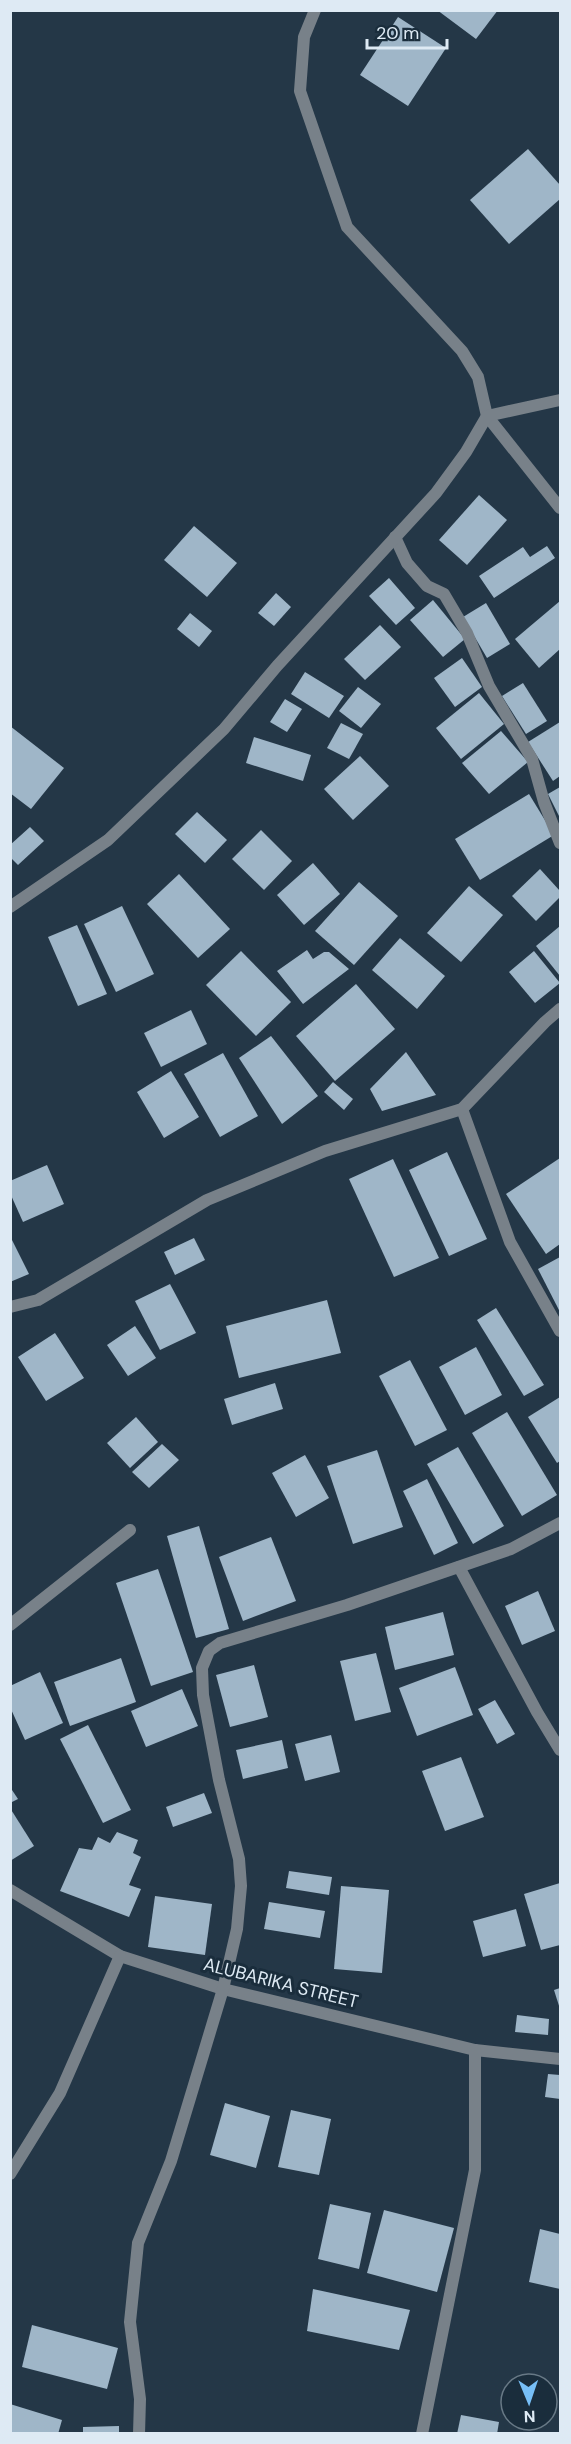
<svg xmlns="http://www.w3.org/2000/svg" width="571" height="2444" font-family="'DM Sans',sans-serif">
	<rect width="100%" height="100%" fill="#243747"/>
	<g fill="#9fb6c8">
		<path d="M437 10H498L476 39Z"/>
		<path d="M398 17 446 48 408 106 360 75Z"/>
		<path d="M528 149 560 185V199L509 244 470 200Z"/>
		<path d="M479 495 507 520 467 565 439 540Z"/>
		<path d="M194 526 237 563 207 597 164 560Z"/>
		<path d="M547 546 555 558 494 598 479 576 523 547 530 557Z"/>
		<path d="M389 578 415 608 396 625 369 596Z"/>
		<path d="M276 593 291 607 274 626 258 613Z"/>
		<path d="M433 600 465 639 443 657 410 620Z"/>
		<path d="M560 601V649L539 668 515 639Z"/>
		<path d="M486 603 510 644 487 658 463 617Z"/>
		<path d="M190 613 212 631 199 647 177 629Z"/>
		<path d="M380 625 401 647 365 680 344 659Z"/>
		<path d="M462 658 482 687 455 707 434 678Z"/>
		<path d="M305 672 344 696 329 718 291 694Z"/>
		<path d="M523 683 547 721 526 734 502 696Z"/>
		<path d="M358 687 381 704 361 728 339 711Z"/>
		<path d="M479 693 504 724 461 759 436 728Z"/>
		<path d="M285 699 302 709 287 732 270 722Z"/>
		<path d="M560 722V776L553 781 528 742Z"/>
		<path d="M341 723 363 734 349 759 327 748Z"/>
		<path d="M10 726 64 768 31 809 10 793Z"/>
		<path d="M501 731 528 762 489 794 462 763Z"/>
		<path d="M254 737 311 755 303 781 246 763Z"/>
		<path d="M360 756 389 786 353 820 324 789Z"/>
		<path d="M560 787V818L548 794Z"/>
		<path d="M529 794 554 835 480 880 455 839Z"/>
		<path d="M197 812 227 840 205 863 175 834Z"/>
		<path d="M30 827 44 841 18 865 10 857V845Z"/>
		<path d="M261 830 292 861 264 890 232 859Z"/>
		<path d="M313 863 340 894 304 925 277 895Z"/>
		<path d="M540 869 560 891V897L536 921 512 896Z"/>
		<path d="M179 874 230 929 198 958 147 904Z"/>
		<path d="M359 882 398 916 354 965 315 931Z"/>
		<path d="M469 886 503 915 461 962 427 933Z"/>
		<path d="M122 906 154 974 116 992 84 924Z"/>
		<path d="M77 925 107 994 78 1006 48 937Z"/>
		<path d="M560 926V976L536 946Z"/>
		<path d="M400 938 445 976 417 1009 372 970Z"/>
		<path d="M307 950 313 959 324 952H329L349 969 303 1004 277 971Z"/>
		<path d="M241 951 291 1002 256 1036 206 985Z"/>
		<path d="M534 951 560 983 535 1003 509 972Z"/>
		<path d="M356 984 395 1029 335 1081 296 1036Z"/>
		<path d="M191 1010 207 1044 161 1067 144 1033Z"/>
		<path d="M271 1036 318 1096 282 1124 239 1058Z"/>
		<path d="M406 1052 436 1095 382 1111 370 1089Z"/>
		<path d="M223 1053 258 1116 220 1137 184 1074Z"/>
		<path d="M171 1071 199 1117 164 1138 137 1092Z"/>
		<path d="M333 1082 353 1099 344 1110 324 1092Z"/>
		<path d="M447 1152 487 1239 449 1256 409 1170Z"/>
		<path d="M560 1158V1244L546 1254 506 1194Z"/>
		<path d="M393 1159 439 1258 394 1277 349 1179Z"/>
		<path d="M47 1165 64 1204 23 1222 10 1193V1181Z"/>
		<path d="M10 1236 29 1274 10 1282Z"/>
		<path d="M194 1238 205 1260 175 1275 164 1252Z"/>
		<path d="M560 1257V1312L538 1269Z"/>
		<path d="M170 1284 196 1333 160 1350 135 1301Z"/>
		<path d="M327 1300 341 1353 239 1378 226 1326Z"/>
		<path d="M496 1308 544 1385 524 1396 477 1320Z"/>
		<path d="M135 1326 156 1358 128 1376 107 1345Z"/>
		<path d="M55 1333 84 1378 46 1401 18 1357Z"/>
		<path d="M476 1347 502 1395 465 1415 439 1367Z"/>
		<path d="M410 1360 447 1430 415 1446 379 1376Z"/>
		<path d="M275 1383 283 1409 232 1425 224 1399Z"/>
		<path d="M560 1397V1461L557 1463 528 1417Z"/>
		<path d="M507 1412 557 1495 522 1516 472 1433Z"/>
		<path d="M136 1417 158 1442 130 1468 107 1443Z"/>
		<path d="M162 1444 179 1460 149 1488 132 1472Z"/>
		<path d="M458 1447 504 1526 473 1544 427 1464Z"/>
		<path d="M377 1450 403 1527 353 1544 327 1466Z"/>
		<path d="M305 1455 329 1498 296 1517 272 1473Z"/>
		<path d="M427 1479 458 1543 434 1555 403 1491Z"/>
		<path d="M199 1526 229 1629 196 1638 167 1536Z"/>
		<path d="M271 1537 296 1601 243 1621 219 1557Z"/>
		<path d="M158 1569 193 1672 151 1686 116 1583Z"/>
		<path d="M538 1591 555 1631 522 1645 505 1606Z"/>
		<path d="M443 1612 454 1655 395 1670 385 1627Z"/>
		<path d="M376 1653 391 1712 355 1721 340 1661Z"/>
		<path d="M121 1658 136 1702 70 1726 54 1682Z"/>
		<path d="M254 1665 268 1717 230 1727 216 1675Z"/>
		<path d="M455 1667 473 1715 417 1736 399 1688Z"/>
		<path d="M40 1672 63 1723 25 1740 10 1707V1686Z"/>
		<path d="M182 1689 198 1726 146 1747 131 1711Z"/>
		<path d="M495 1700 515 1734 497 1744 478 1709Z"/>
		<path d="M88 1725 131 1810 103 1823 60 1739Z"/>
		<path d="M331 1735 340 1772 305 1781 295 1744Z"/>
		<path d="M282 1740 288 1768 243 1779 236 1750Z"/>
		<path d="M461 1757 484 1817 445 1831 422 1771Z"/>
		<path d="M10 1787 18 1799 10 1803Z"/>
		<path d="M204 1793 212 1813 173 1827 166 1807Z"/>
		<path d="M10 1808 34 1846 10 1861Z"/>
		<path d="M117 1832 138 1840 133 1853 141 1857 129 1885 141 1889 129 1917 60 1891 79 1848 92 1850 98 1837 110 1843Z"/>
		<path d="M289 1871 332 1877 329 1895 286 1888Z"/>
		<path d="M560 1883V1945L541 1950 524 1894Z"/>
		<path d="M341 1886 389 1890 382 1973 334 1969Z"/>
		<path d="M155 1896 212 1904 205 1955 148 1947Z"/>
		<path d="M269 1902 325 1911 320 1938 264 1929Z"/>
		<path d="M516 1909 526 1946 483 1957 473 1921Z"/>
		<path d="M560 1988V2009L554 1990Z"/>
		<path d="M517 2015 549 2019 548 2035 515 2032Z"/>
		<path d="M548 2074 560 2075V2099L545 2097Z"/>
		<path d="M225 2103 270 2116 256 2168 210 2155Z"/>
		<path d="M291 2110 331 2119 319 2175 278 2167Z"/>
		<path d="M330 2204 371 2213 359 2269 318 2259Z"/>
		<path d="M384 2210 454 2228 437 2292 367 2273Z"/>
		<path d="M540 2229 560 2234V2289L529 2282Z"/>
		<path d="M313 2289 410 2310 399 2350 307 2331Z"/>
		<path d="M32 2325 118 2348 107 2389 22 2367Z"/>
		<path d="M10 2404 62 2420 58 2434H10Z"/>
		<path d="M461 2415 499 2422 497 2434H457Z"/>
		<path d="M119 2426V2434H83V2427Z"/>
	</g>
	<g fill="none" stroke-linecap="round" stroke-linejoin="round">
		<g stroke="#788189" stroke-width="12">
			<path d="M315 10 304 37 300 91 347 227 462 351 478 377 487 416 560 508"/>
			<path d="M395 537 407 563 427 586 444 594 467 633 489 686 532 759 544 802 560 843"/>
			<path d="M10 907 108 840 224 729 277 666 436 493 466 452 487 416 560 400"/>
			<path d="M462 1109 510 1242 560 1331"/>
			<path d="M10 1307 38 1300 207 1200 325 1151 462 1109 545 1022 560 1009"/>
			<path d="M459 1567 537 1712 560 1750"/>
			<path d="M10 1625 130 1530"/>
			<path d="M10 1890 120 1956 223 1989 475 2050 560 2059"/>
			<path d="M10 2174 60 2093 120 1956"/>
			<path d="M139 2434 140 2399 130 2322 138 2243 171 2161 223 1989 237 1929 241 1886 239 1859 219 1780 203 1695 202 1668 209 1651 220 1643 347 1605 511 1549 560 1523"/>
			<path d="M422 2434 475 2170V2050"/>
		</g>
	</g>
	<g text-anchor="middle" stroke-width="6" stroke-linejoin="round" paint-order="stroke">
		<g font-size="18" fill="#deeaf4" stroke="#1a2d3c">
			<text transform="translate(281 1983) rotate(14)" y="6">ALUBARIKA STREET</text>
		</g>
	</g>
	<rect width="571" height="2444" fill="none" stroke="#deeaf4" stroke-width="24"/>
	<g transform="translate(529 2402) rotate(178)"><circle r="28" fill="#1a2d3c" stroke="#687986" stroke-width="1.5"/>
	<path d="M0-4.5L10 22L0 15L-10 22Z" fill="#77bff7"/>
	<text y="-9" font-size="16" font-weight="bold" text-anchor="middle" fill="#deeaf4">N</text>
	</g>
	<path d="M367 39v9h80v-9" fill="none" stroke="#deeaf4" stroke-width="3"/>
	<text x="376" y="39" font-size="18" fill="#deeaf4" stroke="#1a2d3c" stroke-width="4.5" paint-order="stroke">20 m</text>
</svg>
